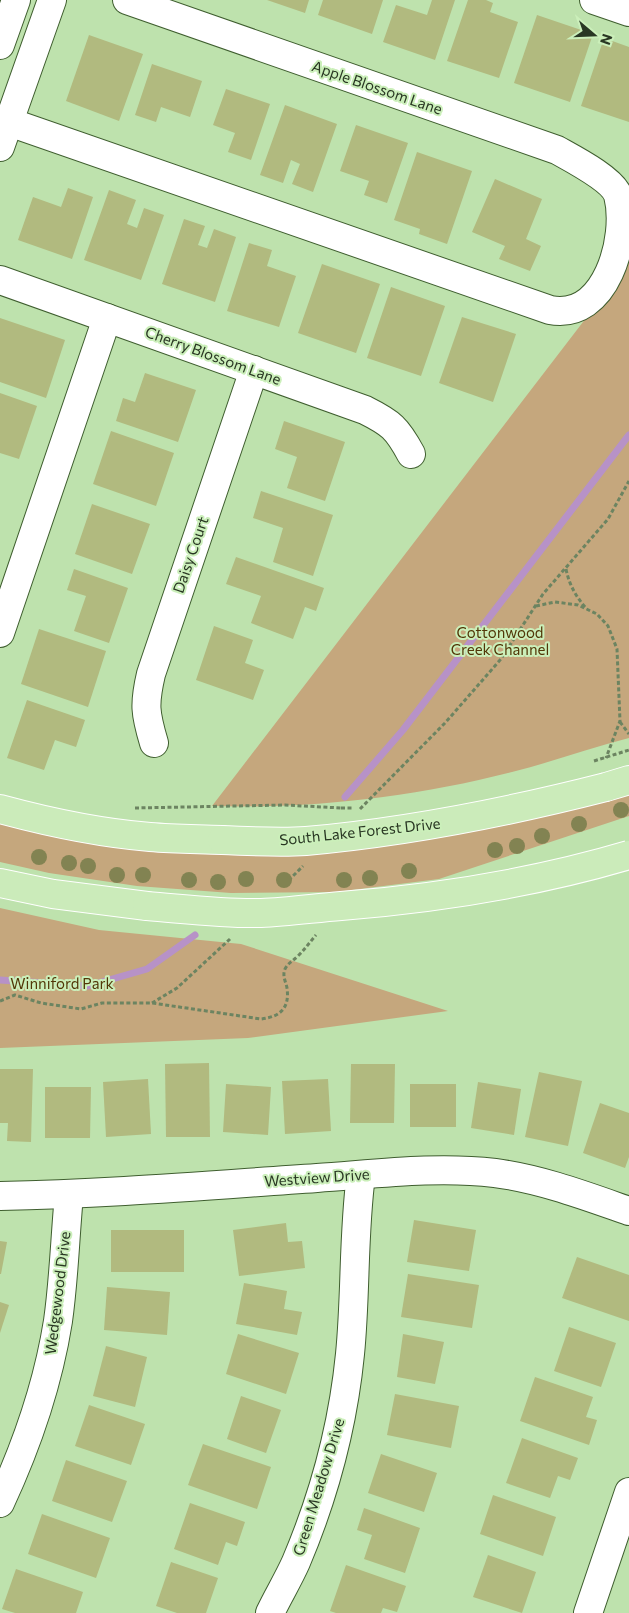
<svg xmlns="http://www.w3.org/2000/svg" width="629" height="1613" font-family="Commissioner,sans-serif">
	<rect width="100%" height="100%" fill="#bee2ad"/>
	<g fill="#c5a77d">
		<path d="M629 262V738C590 748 552 762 512 772 415 797 312 809 212 806Z"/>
		<path d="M629 788V816L439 879 336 892 231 893 137 886 49 873 0 862V817L179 846Z"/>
		<path d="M0 908 99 930 241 944 448 1011 248 1038 0 1048Z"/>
	</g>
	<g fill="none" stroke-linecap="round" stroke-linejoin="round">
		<g stroke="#b792c7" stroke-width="7">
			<path d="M345 797 403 730 629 435"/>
			<path d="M0 980 88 986 147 969 195 935"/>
		</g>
	</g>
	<g fill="#b1ba7f">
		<path d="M267 0H309L305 13Z"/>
		<path d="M323 0H383L372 34 318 15Z"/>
		<path d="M432 0H455L435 60 383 42 396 5 427 15Z"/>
		<path d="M468 0H486L493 3 490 12 518 22 499 78 447 61Z"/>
		<path d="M537 15 593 34 570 102 514 83Z"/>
		<path d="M89 35 143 54 119 121 66 101Z"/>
		<path d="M604 38 629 47V122L581 106Z"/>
		<path d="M152 64 202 81 190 117 161 107 156 122 135 115Z"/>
		<path d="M226 89 270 104 251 160 228 152 235 133 213 125Z"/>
		<path d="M285 105 337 124 313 192 292 184 300 164 291 160 283 183 260 175Z"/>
		<path d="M356 125 408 143 387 203 364 195 369 181 340 171Z"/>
		<path d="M417 152 472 171 447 244 419 234 420 229 394 220Z"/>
		<path d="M495 179 542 199 526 239 541 246 530 271 499 259 505 246 472 232Z"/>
		<path d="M68 188 93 197 72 259 18 240 33 197 61 207Z"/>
		<path d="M109 190 136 200 127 224 137 228 144 208 164 215 141 280 84 260Z"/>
		<path d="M184 219 205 226 198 245 207 248 214 229 236 237 215 302 162 284Z"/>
		<path d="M249 243 272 250 267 266 296 276 279 327 227 311Z"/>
		<path d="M322 264 380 284 356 353 298 333Z"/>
		<path d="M391 287 445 306 421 376 367 358Z"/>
		<path d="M462 317 516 334 493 402 439 383Z"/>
		<path d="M0 318 65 340 46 398 0 382Z"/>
		<path d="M145 373 196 390 178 442 116 421 123 398 135 402Z"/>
		<path d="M0 393 37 406 19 459 0 453Z"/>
		<path d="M284 421 345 442 325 501 287 488 297 457 275 449Z"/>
		<path d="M111 431 174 453 156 506 93 484Z"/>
		<path d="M261 491 333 515 313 576 273 562 283 528 253 518Z"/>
		<path d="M92 504 150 524 132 574 75 554Z"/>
		<path d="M236 557 324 588 316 611 305 607 293 639 251 623 261 596 226 584Z"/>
		<path d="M74 569 128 588 109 643 74 631 86 596 67 590Z"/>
		<path d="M214 626 253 640 245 663 264 670 253 700 196 680Z"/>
		<path d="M39 629 106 651 88 707 21 684Z"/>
		<path d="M27 700 85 720 76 747 55 740 44 770 7 758Z"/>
		<path d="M209 1063 210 1137H166L165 1064Z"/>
		<path d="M351 1064H395L394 1123H350Z"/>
		<path d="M0 1069H33L31 1142 7 1141 8 1123H0Z"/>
		<path d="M539 1072 582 1081 568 1146 525 1137Z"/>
		<path d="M148 1079 151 1134 106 1137 103 1082Z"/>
		<path d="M328 1079 331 1131 285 1134 282 1081Z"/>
		<path d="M478 1082 521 1089 514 1135 471 1128Z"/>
		<path d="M226 1084 271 1087 268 1135 223 1132Z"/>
		<rect x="410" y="1084" width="46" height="43"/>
		<path d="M45 1087H91L90 1138H45Z"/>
		<path d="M600 1103 629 1113V1157L625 1168 583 1153Z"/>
		<path d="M414 1220 476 1230 469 1271 407 1262Z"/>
		<path d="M286 1223 288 1242 302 1241 305 1268 239 1276 233 1230Z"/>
		<rect x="111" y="1230" width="73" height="42"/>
		<path d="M0 1241 7 1242 1 1274H0Z"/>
		<path d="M577 1257 629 1275V1321L562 1298Z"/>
		<path d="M408 1274 479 1285 472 1328 401 1317Z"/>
		<path d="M244 1283 287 1291 284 1309 302 1312 297 1335 236 1324Z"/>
		<path d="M107 1287 170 1292 167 1335 104 1330Z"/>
		<path d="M0 1302 9 1305 0 1333Z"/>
		<path d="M569 1327 616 1343 601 1387 554 1371Z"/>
		<path d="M238 1334 299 1353 286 1394 226 1374Z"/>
		<path d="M403 1334 444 1342 435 1384 397 1377Z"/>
		<path d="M106 1346 147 1357 135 1407 93 1396Z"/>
		<path d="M535 1377 593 1397 586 1417 597 1420 589 1445 520 1421Z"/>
		<path d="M395 1394 459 1406 451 1448 387 1435Z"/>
		<path d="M241 1396 281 1410 266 1453 227 1439Z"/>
		<path d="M89 1405 145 1424 131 1465 75 1446Z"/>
		<path d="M522 1438 578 1458 570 1480 558 1476 550 1498 506 1483Z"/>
		<path d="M203 1444 271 1467 257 1509 188 1485Z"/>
		<path d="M381 1454 437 1473 424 1512 368 1493Z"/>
		<path d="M66 1460 127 1481 112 1522 52 1501Z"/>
		<path d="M493 1495 556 1517 543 1556 480 1534Z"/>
		<path d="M190 1503 245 1522 237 1546 226 1542 218 1565 174 1549Z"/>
		<path d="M364 1508 420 1528 405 1573 364 1559 372 1535 357 1530Z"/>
		<path d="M42 1514 110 1538 96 1578 28 1554Z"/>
		<path d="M488 1555 536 1572 522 1613 473 1597Z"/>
		<path d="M171 1562 218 1578 206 1613H177L156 1606Z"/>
		<path d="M346 1565 406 1586 397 1612 383 1608 381 1613H336L330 1611Z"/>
		<path d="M16 1569 83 1592 76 1613H15L2 1609Z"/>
	</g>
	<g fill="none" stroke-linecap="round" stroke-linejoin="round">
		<defs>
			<g id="minor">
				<path d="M594 0 629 12"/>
				<path d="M0 45 16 0"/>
				<path d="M9 122 550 310C606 321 629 238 618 195 612 179 573 159 557 150L127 0"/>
				<path d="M0 147 52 0"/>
				<path d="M0 280 365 410C391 423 397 428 411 454"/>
				<path d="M0 633 107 318"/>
				<path d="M154 743C145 713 144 704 151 674L254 370"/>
				<path d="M0 1196C106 1194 212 1185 317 1178 376 1174 436 1166 495 1173 541 1179 586 1196 629 1211"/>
				<path d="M0 1503C27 1445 48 1384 58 1321 64 1279 65 1237 69 1195"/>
				<path d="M270 1613C278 1596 288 1580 296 1562 324 1496 343 1425 350 1354 356 1294 353 1235 361 1175"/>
				<path d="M588 1613 629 1492"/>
			</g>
			<g id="major">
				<path d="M606 787 629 780"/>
				<path d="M0 809C48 822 100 833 150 837 174 839 198 839 222 840"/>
				<path d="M0 883 53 894 147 906"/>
			</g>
		</defs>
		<use href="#minor" stroke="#3f5e2f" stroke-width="30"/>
		<use href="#major" stroke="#fff" stroke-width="30"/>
		<g stroke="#6c8461" stroke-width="3" stroke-dasharray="4 2.5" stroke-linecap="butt">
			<path d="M566 569C569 584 575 595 585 607"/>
			<path d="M536 606 555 602 578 605 597 614 608 626 617 649 620 721 606 758"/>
			<path d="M620 722 629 734"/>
			<path d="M594 761 629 750"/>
			<path d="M135 808 285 805 341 808"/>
			<path d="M360 809 445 723 501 659 543 594 608 519 629 481"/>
			<path d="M284 885 303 866"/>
			<path d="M0 1001 15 995 41 1003 81 1009 102 1003H152L261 1019C279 1017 290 1009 287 988 286 982 282 976 285 969 288 963 293 961 298 956 305 949 310 942 316 935"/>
			<path d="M152 1003 177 988 230 939"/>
		</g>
		<use href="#minor" stroke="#fff" stroke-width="28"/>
		<use href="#major" stroke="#cbebba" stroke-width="28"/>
		<defs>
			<g id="major-bridge">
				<path d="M222 840C250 841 278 843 306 841 407 832 508 812 606 787"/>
				<path d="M147 906C185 909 224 914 261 913 288 912 315 908 341 906 439 898 535 883 629 855"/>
			</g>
		</defs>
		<use href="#major-bridge" stroke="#fff" stroke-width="30" stroke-linecap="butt"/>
		<path stroke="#6c8461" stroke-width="3" stroke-dasharray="4 2.5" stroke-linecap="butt" d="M341 808H353"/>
		<use href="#major-bridge" stroke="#cbebba" stroke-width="28"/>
	</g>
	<g fill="#828352">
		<circle cx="621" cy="810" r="8"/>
		<circle cx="579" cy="824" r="8"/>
		<circle cx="542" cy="836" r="8"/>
		<circle cx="517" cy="846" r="8"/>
		<circle cx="495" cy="850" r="8"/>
		<circle cx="39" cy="857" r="8"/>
		<circle cx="69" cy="863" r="8"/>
		<circle cx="88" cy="866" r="8"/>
		<circle cx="409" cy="871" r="8"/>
		<circle cx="117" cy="875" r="8"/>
		<circle cx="143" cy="875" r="8"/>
		<circle cx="370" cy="878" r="8"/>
		<circle cx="246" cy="879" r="8"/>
		<circle cx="189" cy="880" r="8"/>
		<circle cx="284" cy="880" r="8"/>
		<circle cx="344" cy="880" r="8"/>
		<circle cx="218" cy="882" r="8"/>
	</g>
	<g text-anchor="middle" stroke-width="4" stroke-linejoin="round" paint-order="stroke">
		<g font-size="15" fill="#293723" stroke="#cbefba">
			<text transform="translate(377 88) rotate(19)" y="5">Apple Blossom Lane</text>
			<text transform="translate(213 356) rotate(20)" y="5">Cherry Blossom Lane</text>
			<text transform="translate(191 555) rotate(-71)" y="5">Daisy Court</text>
			<text transform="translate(360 832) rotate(-6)" y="5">South Lake Forest Drive</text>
			<text transform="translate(317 1178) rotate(-4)" y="5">Westview Drive</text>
			<text transform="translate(58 1293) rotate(-83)" y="5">Wedgewood Drive</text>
			<text transform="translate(319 1487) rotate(-73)" y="5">Green Meadow Drive</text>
		</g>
		<g font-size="15" fill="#513607" stroke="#cbefba">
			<text x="500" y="638">Cottonwood<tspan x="500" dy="17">Creek Channel</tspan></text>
			<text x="62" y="989">Winniford Park</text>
		</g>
	</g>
	<g transform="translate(594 35) rotate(109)" stroke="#cbefba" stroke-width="4" paint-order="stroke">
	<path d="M0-4L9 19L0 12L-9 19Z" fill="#293723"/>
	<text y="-8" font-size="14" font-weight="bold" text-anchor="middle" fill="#293723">N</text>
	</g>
</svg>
